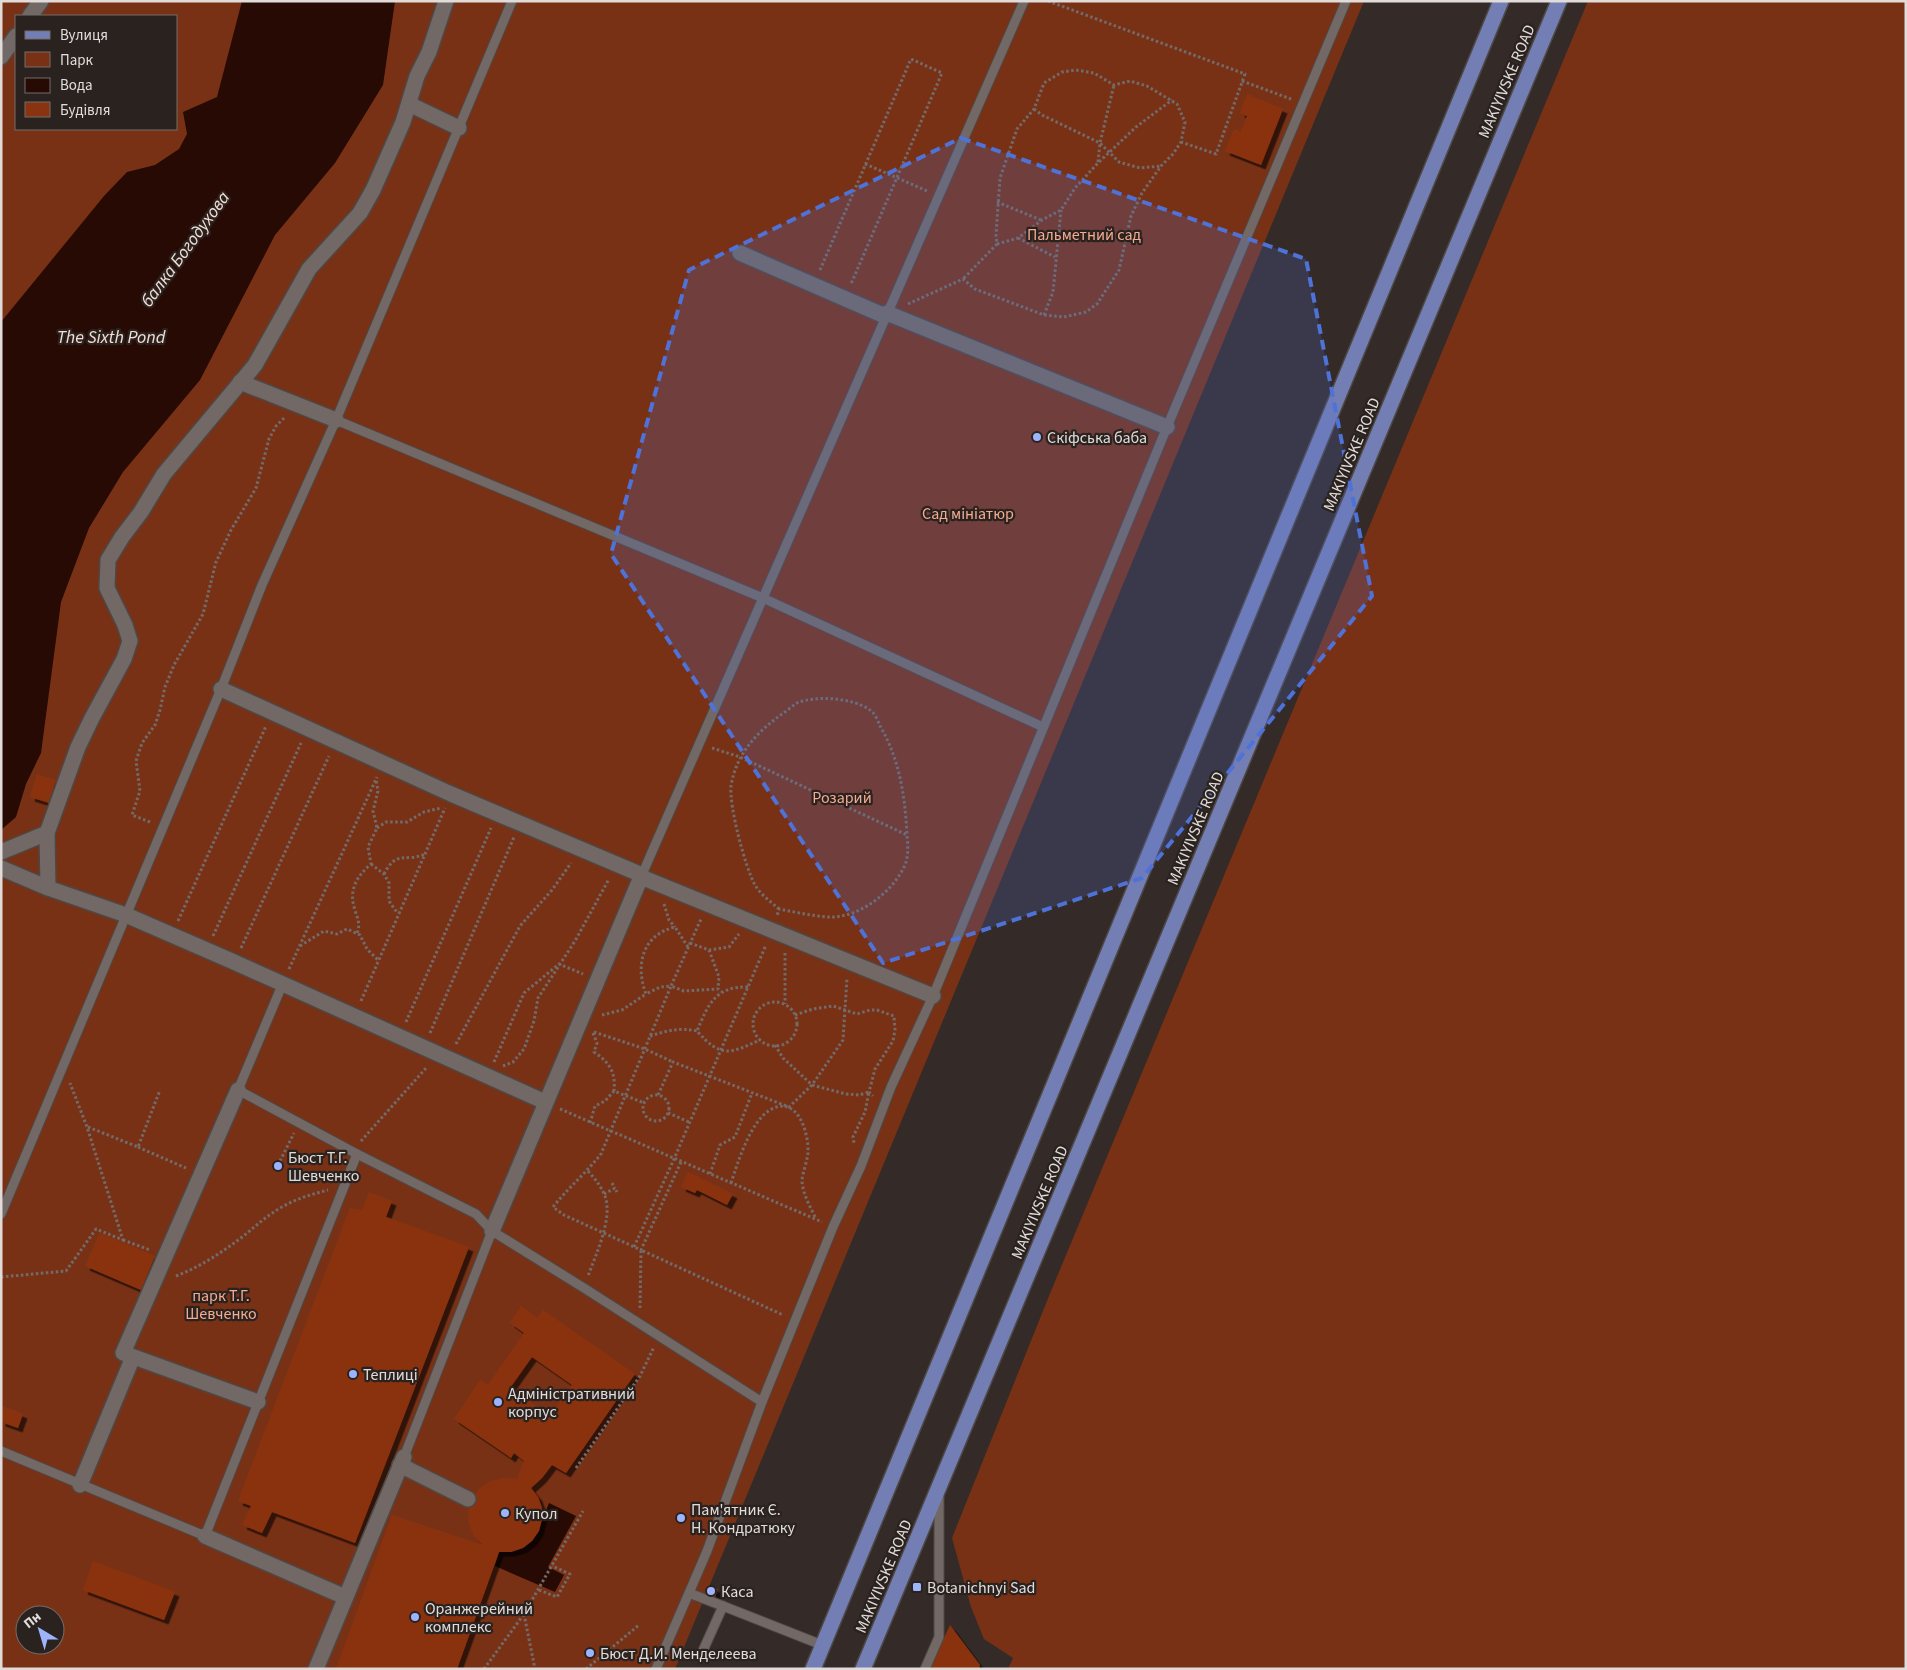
<svg xmlns="http://www.w3.org/2000/svg" width="1907" height="1670" font-family="'Source Sans 3',sans-serif">
	<defs>
		<filter id="shadow"><feDropShadow dx="4.5" dy="4.5" stdDeviation="0" flood-color="#0009"/></filter>
	</defs>
	<rect width="100%" height="100%" fill="#342b28"/>
	<g fill="#793116" fill-rule="evenodd">
		<path d="M1 1H1364L675 1669H1ZM16 16H176V129H16ZM25 1615H55V1645H25Z"/>
		<path d="M1588 1H1906V1669H1008L1013 1658 984 1639 971 1607 952 1538 1049 1296Z"/>
	</g>
	<g fill="#260a03">
		<path d="M242 1H395L383 85 335 163 275 235 200 380 123 472 89 528 61 602 41 753 26 784 16 817 1 830V322L104 196 127 172 155 165 179 149 187 134 183 112 217 97Z"/>
		<path d="M549 1503 576 1516 548 1567 564 1575 555 1592 495 1566 499 1552C536 1552 537 1531 549 1503Z"/>
	</g>
	<g fill="#8a3311" fill-rule="evenodd" filter="url(#shadow)">
		<path d="M1247 94 1283 109 1261 165 1225 151 1234 129 1241 132 1247 116 1240 113Z"/>
		<path d="M37 774 56 780 49 803 30 797Z"/>
		<path d="M688 1172 733 1194 727 1205 697 1190 695 1193 681 1187Z"/>
		<path d="M369 1192 392 1201 386 1217 469 1247 355 1543 272 1512 262 1533 242 1525 251 1506 238 1501 350 1208 362 1210Z"/>
		<path d="M100 1233 155 1256 141 1290 85 1266Z"/>
		<path d="M521 1306 538 1318 543 1310 635 1374 566 1473 552 1465 542 1478 531 1488 538 1497 542 1508V1519L539 1531 532 1541 523 1548 511 1552H499L457 1669H336L392 1515 483 1545 474 1536 469 1524 468 1511 472 1498 480 1488 491 1481 504 1478 517 1479 524 1461 514 1453 511 1458 454 1419 480 1380 488 1385 524 1333 510 1323ZM532 1357 572 1385 550 1416 510 1388Z"/>
		<path d="M3 1406 23 1414 18 1428 1 1422Z"/>
		<path d="M93 1561 175 1592 164 1620 83 1590Z"/>
		<path d="M707 1585 718 1589 715 1597 704 1593Z"/>
		<path d="M950 1625 980 1665 979 1669H930Z"/>
	</g>
	<g fill="none" stroke-linecap="round" stroke-linejoin="round">
		<defs>
			<g id="lane">
				<path d="M336 420 763 598 1043 727"/>
				<path d="M641 877 1024 1"/>
				<path d="M283 983 238 1090 357 1154"/>
				<path d="M1 1214 221 689 262 585 336 420 512 1"/>
				<path d="M762 1402 833 1227 861 1166 891 1087 933 996 1167 427 1346 1"/>
				<path d="M1 1451 205 1536 357 1154 476 1214 492 1231"/>
				<path d="M404 1457 492 1231 584 1288 762 1402 707 1551 689 1593 723 1606"/>
				<path d="M701 1655 723 1606 822 1645"/>
				<path d="M656 1669 689 1593"/>
				<path d="M925 1669 939 1637V1497"/>
			</g>
			<g id="street">
				<path d="M30 16 41 1"/>
				<path d="M1 57 16 36"/>
				<path d="M409 104 459 128"/>
				<path d="M740 253 885 316"/>
				<path d="M887 313 1167 427"/>
				<path d="M240 382 336 420"/>
				<path d="M221 689 451 794 642 875"/>
				<path d="M1 852 47 833"/>
				<path d="M1 868 48 888 126 915 234 962 545 1102"/>
				<path d="M48 888 47 833 78 747 92 718 124 659 130 641 125 625 107 588 108 560 122 537 141 512 164 474 255 365 309 269 360 213 373 190 403 122 417 76 429 52 446 1"/>
				<path d="M238 1090 123 1353 258 1402"/>
				<path d="M492 1231 641 877 933 996"/>
				<path d="M400 1465 468 1499"/>
				<path d="M80 1485 133 1357"/>
				<path d="M205 1536 345 1597"/>
				<path d="M316 1669 404 1457"/>
			</g>
			<g id="primary">
				<path d="M813 1669 1501 1"/>
				<path d="M863 1669 1559 1"/>
			</g>
		</defs>
		<use href="#lane" stroke="#4e4845" stroke-width="11"/>
		<use href="#street" stroke="#4e4845" stroke-width="18"/>
		<use href="#primary" stroke="#4e4845" stroke-width="18"/>
		<g stroke="#736b69" stroke-width="3" stroke-dasharray="2.5 2.5" stroke-linecap="butt">
			<path d="M1048 1 1245 74 1216 154 1181 142"/>
			<path d="M1242 81 1291 99"/>
			<path d="M1034 109 1042 115 1100 143 1119 162 1140 168 1161 166"/>
			<path d="M1098 162 1100 143 1114 85"/>
			<path d="M865 164 927 191"/>
			<path d="M997 202 1041 220"/>
			<path d="M1018 238 1055 257"/>
			<path d="M997 244 1018 238 1042 220 1061 210 1075 188 1098 163 1136 127 1172 100"/>
			<path d="M820 270 911 59 942 73 851 284"/>
			<path d="M908 304 963 279 975 289 1044 315 1064 317 1086 312 1097 304 1119 270 1131 216 1142 193 1161 166 1173 154 1181 142 1185 122 1177 104 1147 86 1130 81 1114 85 1094 73 1076 70 1062 72 1044 83 1034 109 1017 129 1000 178 996 235 997 244 963 279"/>
			<path d="M1044 315 1053 292 1061 210"/>
			<path d="M712 748 740 757 907 835C908 846 909 859 903 869 890 894 858 918 829 917 812 916 795 912 779 909L777 916"/>
			<path d="M150 822 132 815 140 791 136 761 142 743 155 725 160 710 165 687 174 665 203 614 216 562 231 530 256 488 269 439 276 426 285 417"/>
			<path d="M377 828 386 822H407L424 812 441 808"/>
			<path d="M371 864 384 874 389 883V901L395 910 400 913"/>
			<path d="M384 874C397 849 405 863 425 854"/>
			<path d="M664 904 669 920 675 927"/>
			<path d="M779 909C771 902 760 894 755 885 745 867 729 806 731 786 736 754 757 732 782 714 787 711 792 706 797 703 816 695 854 698 870 710 875 713 878 721 880 726 900 760 905 797 907 835"/>
			<path d="M178 921 266 726"/>
			<path d="M357 933C361 924 357 918 355 910 348 890 357 876 371 864L368 847 377 828 373 811 378 791 376 779"/>
			<path d="M213 936 301 743"/>
			<path d="M690 943 709 950 729 947 739 934"/>
			<path d="M300 946 324 931 337 934 347 929 360 935 367 949 379 961"/>
			<path d="M688 947 675 927C642 935 635 965 646 994L660 987 671 986 701 919"/>
			<path d="M241 948 329 756"/>
			<path d="M709 950 719 977 718 989"/>
			<path d="M785 953V1004"/>
			<path d="M289 969 377 777"/>
			<path d="M748 987C715 986 708 1005 697 1031 721 1058 729 1054 760 1040"/>
			<path d="M361 1001 445 808"/>
			<circle cx="775" cy="1024" r="22"/>
			<path d="M602 1015 622 1010 646 994"/>
			<path d="M795 1015 813 1009 833 1006 857 1014 870 1010H877L894 1016 895 1030 893 1041 875 1069 869 1092 873 1096"/>
			<path d="M406 1022 491 828"/>
			<path d="M594 1032 645 1049 673 1062"/>
			<path d="M430 1033 514 837"/>
			<path d="M593 1033 597 1043 594 1052C609 1062 616 1072 614 1091"/>
			<path d="M650 1036C666 1031 679 1027 697 1031"/>
			<path d="M456 1044 520 926 552 890 571 863"/>
			<path d="M775 1045 783 1058 812 1085 846 1094 859 1095 869 1092 865 1112 853 1137 854 1143"/>
			<path d="M494 1062 524 993 559 964 583 974"/>
			<path d="M503 1066 513 1062 524 1049 534 1021 538 998 575 941 609 879"/>
			<path d="M658 1095 673 1062 789 1107 812 1085 843 1040 847 978"/>
			<circle cx="656" cy="1108" r="13"/>
			<path d="M560 1109 822 1222"/>
			<path d="M668 1113 689 1122"/>
			<path d="M590 1123 595 1106 605 1101 614 1091 644 1103"/>
			<path d="M88 1127 138 1147 160 1090"/>
			<path d="M361 1141 427 1067"/>
			<path d="M138 1147 186 1168"/>
			<path d="M280 1161 294 1133"/>
			<path d="M681 1162 641 1250 564 1215 553 1207C568 1188 586 1173 601 1154L671 986 684 991 718 989 721 992"/>
			<path d="M588 1171C595 1179 601 1186 605 1196 613 1219 596 1254 588 1276"/>
			<path d="M710 1174 720 1145 735 1137 752 1093"/>
			<path d="M612 1183 615 1188"/>
			<path d="M731 1183C738 1162 750 1122 770 1110 797 1094 809 1132 808 1153 807 1162 803 1171 802 1180 802 1193 811 1208 816 1219"/>
			<path d="M604 1194 615 1188 617 1192"/>
			<path d="M123 1240 150 1250"/>
			<path d="M634 1247 674 1159 766 945"/>
			<path d="M176 1276C202 1266 224 1251 246 1234 258 1224 270 1213 284 1206 298 1198 313 1194 328 1190"/>
			<path d="M1 1277 66 1271 96 1229 123 1240 87 1127 70 1083"/>
			<path d="M640 1308 641 1250 783 1315"/>
			<path d="M576 1468 640 1376 654 1347"/>
			<path d="M539 1590 557 1597 570 1574 552 1566"/>
			<path d="M524 1614 535 1669"/>
			<path d="M484 1669 524 1614 583 1511"/>
			<path d="M586 1669 639 1625"/>
		</g>
		<use href="#lane" stroke="#726865" stroke-width="9"/>
		<use href="#street" stroke="#726865" stroke-width="15"/>
		<use href="#primary" stroke="#737eb5" stroke-width="15"/>
	</g>
	<path fill="#4e72d8" fill-opacity="0.2" stroke="#4e72d8" stroke-width="4" stroke-dasharray="10 6" stroke-linejoin="round" d="M961 138 1306 259 1372 596 1142 878 883 963 611 554 689 270Z"/>
	<g fill="#9db4fd" stroke="#2a221f" stroke-width="2">
		<circle cx="1037" cy="437" r="5"/>
		<circle cx="278" cy="1166" r="5"/>
		<circle cx="353" cy="1374" r="5"/>
		<circle cx="498" cy="1402" r="5"/>
		<circle cx="505" cy="1513" r="5"/>
		<circle cx="681" cy="1518" r="5"/>
		<rect x="912" y="1582" width="10" height="10" rx="2.5"/>
		<circle cx="711" cy="1591" r="5"/>
		<circle cx="415" cy="1617" r="5"/>
		<circle cx="590" cy="1653" r="5"/>
	</g>
	<g text-anchor="middle" stroke-width="4.5" stroke-linejoin="round" paint-order="stroke">
		<g font-size="16" fill="#e1dcda" stroke="#2a221f">
			<text transform="translate(1506 81) rotate(-67)" y="6">MAKIYIVSKE ROAD</text>
			<text transform="translate(1351 454) rotate(-67)" y="6">MAKIYIVSKE ROAD</text>
			<text transform="translate(1195 828) rotate(-67)" y="6">MAKIYIVSKE ROAD</text>
			<text transform="translate(1039 1202) rotate(-67)" y="6">MAKIYIVSKE ROAD</text>
			<text transform="translate(883 1576) rotate(-67)" y="6">MAKIYIVSKE ROAD</text>
		</g>
		<g font-size="16" fill="#f4ab91" stroke="#2a221f">
			<text x="1084" y="240">Пальметний сад</text>
			<text x="968" y="519">Сад мініатюр</text>
			<text x="842" y="803">Розарий</text>
			<text x="221" y="1301">парк Т.Г.<tspan x="221" dy="18">Шевченко</tspan></text>
		</g>
		<g font-size="16" fill="#e1dcda" stroke="#2a221f" text-anchor="start">
			<text x="1047" y="443">Скіфська баба</text>
			<text x="288" y="1163">Бюст Т.Г.<tspan x="288" dy="18">Шевченко</tspan></text>
			<text x="363" y="1380">Теплиці</text>
			<text x="508" y="1399">Адміністративний<tspan x="508" dy="18">корпус</tspan></text>
			<text x="691" y="1515">Пам'ятник Є.<tspan x="691" dy="18">Н. Кондратюку</tspan></text>
			<text x="515" y="1519">Купол</text>
			<text x="927" y="1593">Botanichnyi Sad</text>
			<text x="721" y="1597">Каса</text>
			<text x="425" y="1614">Оранжерейний<tspan x="425" dy="18">комплекс</tspan></text>
			<text x="600" y="1659">Бюст Д.И. Менделеева</text>
		</g>
		<g font-size="18" font-style="italic" fill="#f7ddd4" stroke="#2a221f">
			<text transform="translate(185 249) rotate(-54)" y="6">балка Богодухова</text>
			<text x="111" y="343">The Sixth Pond</text>
		</g>
	</g>
	<rect width="1907" height="1670" fill="none" stroke="#e1dcda" stroke-width="5"/>
	<rect x="15" y="15" width="162" height="115" fill="#2a221f" stroke="#736c6a"/>
	<rect x="25" y="31" width="25" height="8" fill="#737eb5" stroke="#736c6a"/>
	<text x="60" y="40" font-size="15" fill="#e1dcda">Вулиця</text>
	<rect x="25" y="52" width="25" height="15" fill="#793116" stroke="#736c6a"/>
	<text x="60" y="65" font-size="15" fill="#e1dcda">Парк</text>
	<rect x="25" y="78" width="25" height="15" fill="#260a03" stroke="#736c6a"/>
	<text x="60" y="90" font-size="15" fill="#e1dcda">Вода</text>
	<rect x="25" y="102" width="25" height="15" fill="#8a3311" stroke="#736c6a"/>
	<text x="60" y="115" font-size="15" fill="#e1dcda">Будівля</text>
	<g transform="translate(40 1630) rotate(322)"><circle r="24" fill="#2a221f" stroke="#736c6a"/>
	<path d="M0-4L9 19L0 12L-9 19Z" fill="#9db4fd"/>
	<text y="-8" font-size="14" font-weight="bold" text-anchor="middle" fill="#e1dcda">Пн</text>
	</g>
</svg>
